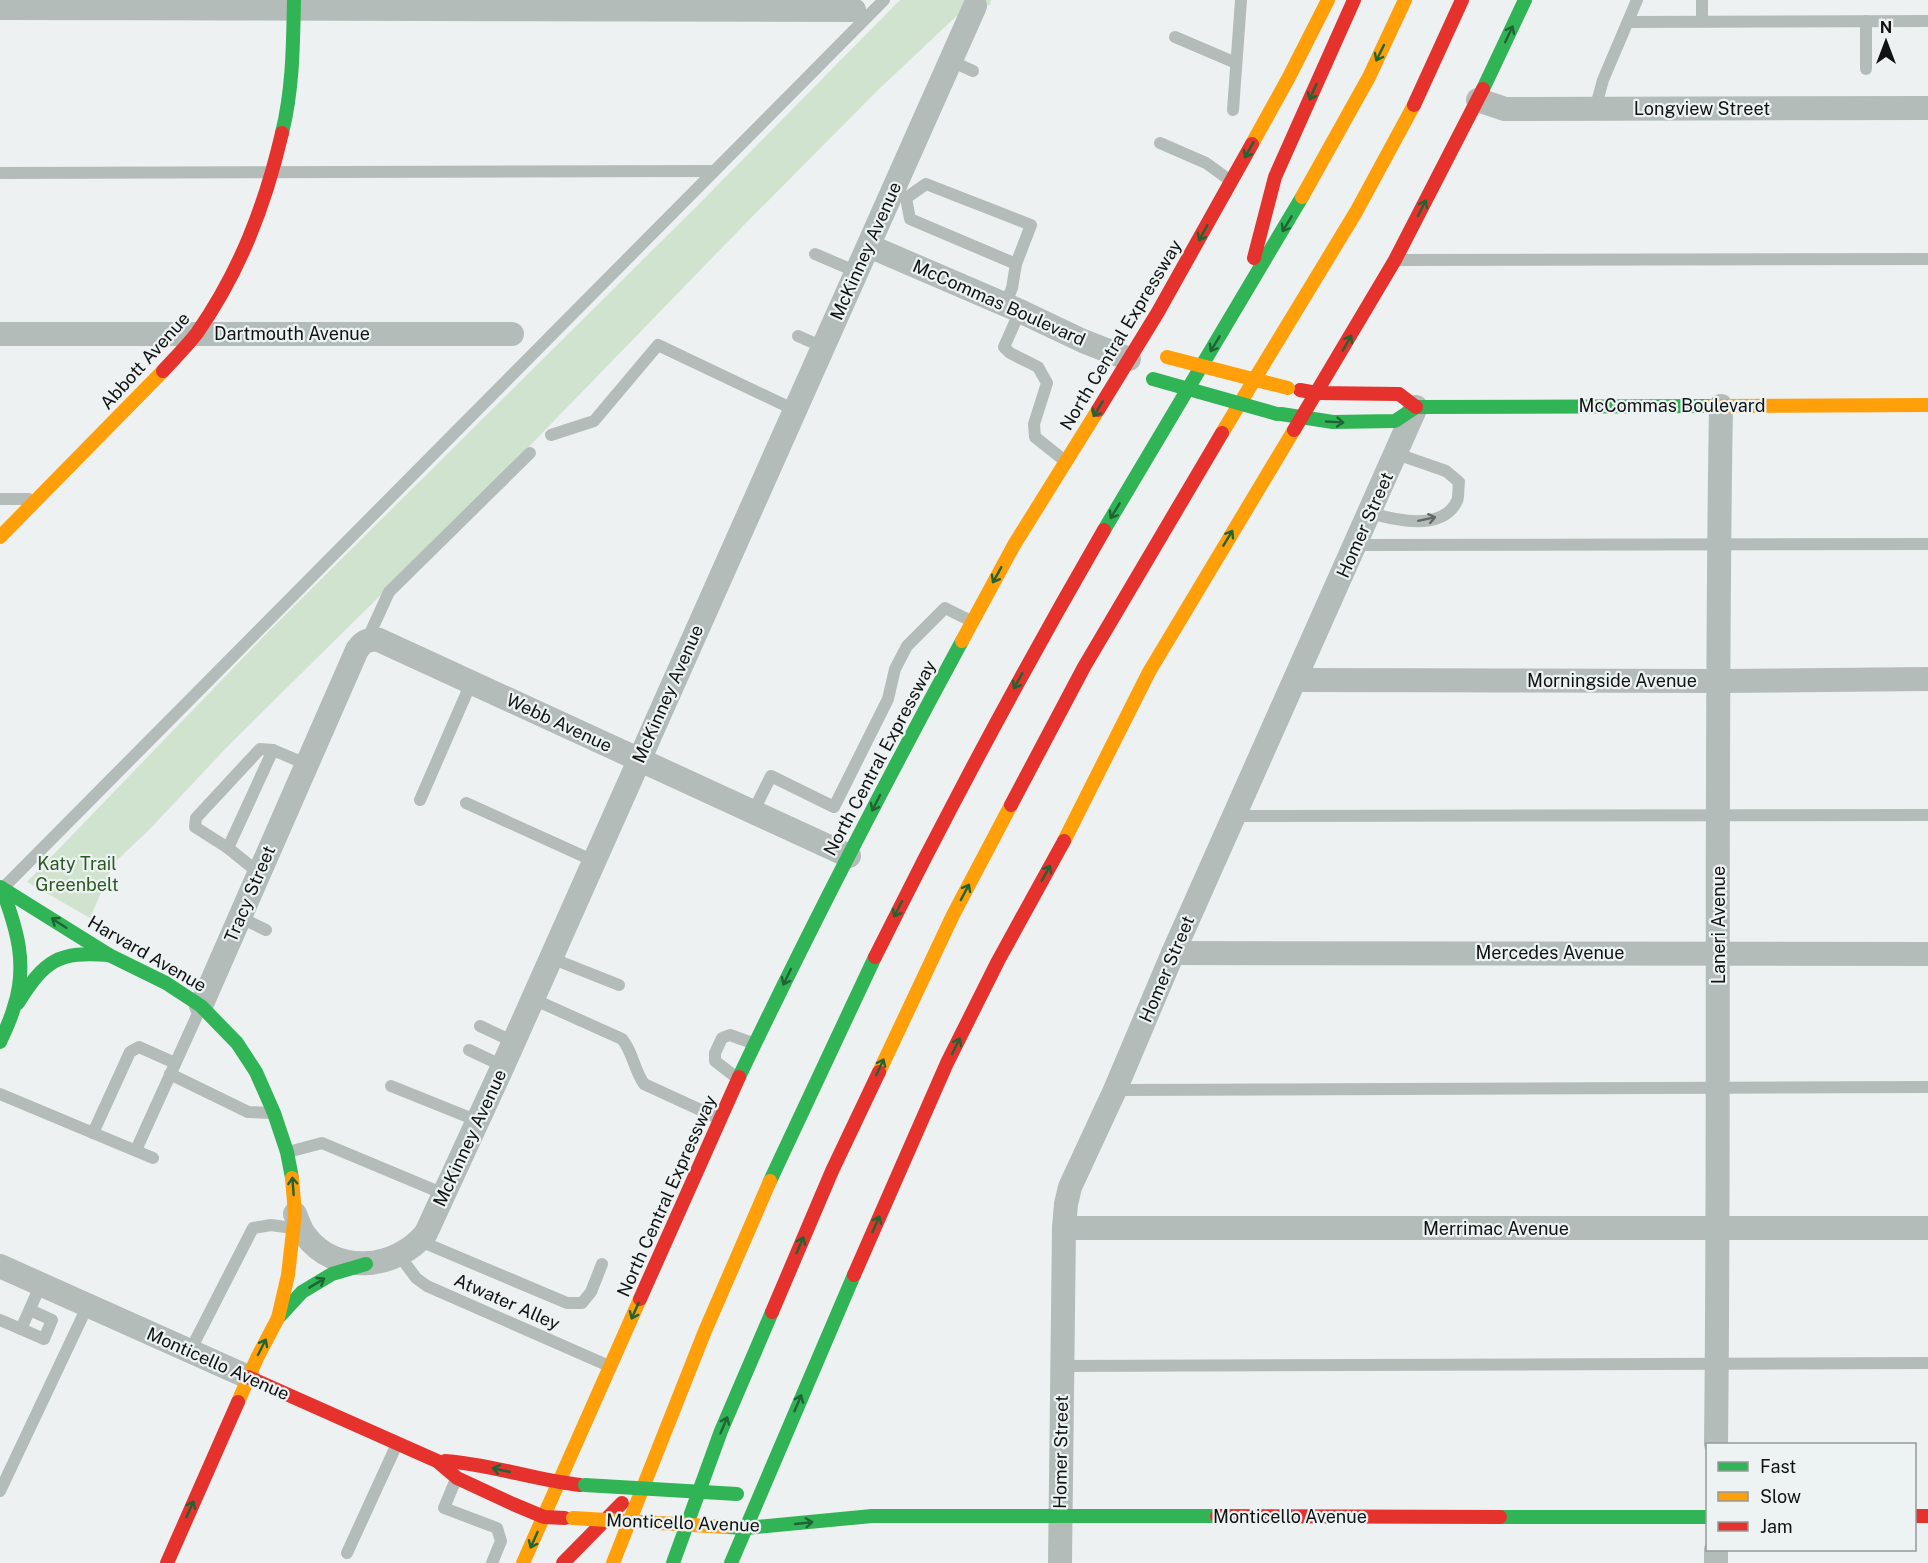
<svg xmlns="http://www.w3.org/2000/svg" width="1928" height="1563" font-family="'Public Sans',sans-serif">
	<rect width="100%" height="100%" fill="#eef1f2"/>
	<path fill="#d0e3ce" d="M900 0H991L990 5 964 9 877 91 746 223 485 492 229 745 148 831 114 863 90 918 27 882 267 633 698 205Z"/>
	<g fill="none" stroke-linecap="round" stroke-linejoin="round">
		<g stroke="#b4bcba" stroke-width="12">
			<path d="M1702 0V21"/>
			<path d="M1866 21V69"/>
			<path d="M1628 22 1928 21"/>
			<path d="M1175 37 1236 63"/>
			<path d="M951 61 973 71"/>
			<path d="M1595 109 1603 80 1637 0"/>
			<path d="M1233 110 1241 0"/>
			<path d="M1160 143 1206 163 1231 181"/>
			<path d="M0 173 713 171"/>
			<path d="M893 192 906 198 910 219 1016 264 1012 288 1005 305"/>
			<path d="M906 198 926 184 1031 225 1016 264"/>
			<path d="M815 254 857 272"/>
			<path d="M1399 260 1928 259"/>
			<path d="M1020 311 1004 347 1010 353 1038 367 1047 383 1034 424 1035 437 1065 461"/>
			<path d="M798 336 823 347"/>
			<path d="M551 435 594 421 658 345 795 410"/>
			<path d="M0 499H29"/>
			<path d="M1370 513C1395 520 1442 532 1457 501 1459 496 1458 488 1459 482L1446 471 1397 454"/>
			<path d="M1356 545 1928 544"/>
			<path d="M367 640 389 592 530 453"/>
			<path d="M420 800 471 683"/>
			<path d="M466 803 594 861"/>
			<path d="M753 812 771 776 834 807 888 699 895 669 907 646 945 608 971 621"/>
			<path d="M1234 816 1928 815"/>
			<path d="M228 848 195 827 196 818 260 749 273 750"/>
			<path d="M259 873 228 848 273 750 306 764"/>
			<path d="M4 887 884 0"/>
			<path d="M241 918 266 930"/>
			<path d="M551 958 619 985"/>
			<path d="M533 999 622 1039C633 1052 634 1070 644 1084L718 1118"/>
			<path d="M480 1026 514 1042"/>
			<path d="M469 1050 503 1066"/>
			<path d="M170 1074 248 1112 271 1113"/>
			<path d="M737 1078 715 1061V1053L722 1038 730 1035 755 1044"/>
			<path d="M391 1086 478 1121"/>
			<path d="M1115 1090 1928 1087"/>
			<path d="M0 1094 153 1158"/>
			<path d="M93 1133 130 1052 139 1047 175 1063"/>
			<path d="M136 1150 200 1009"/>
			<path d="M288 1152 322 1143 444 1194"/>
			<path d="M420 1241 567 1303H582L591 1292 602 1264"/>
			<path d="M399 1255 416 1278 427 1286 609 1366"/>
			<path d="M0 1320 21 1329 41 1284"/>
			<path d="M21 1329 44 1339 52 1320 30 1310"/>
			<path d="M190 1351 253 1228 271 1225 293 1228"/>
			<path d="M1063 1366 1928 1363"/>
			<path d="M456 1479 444 1508 497 1528 501 1541 492 1563"/>
			<path d="M0 1491 88 1305"/>
			<path d="M347 1553 397 1444"/>
		</g>
		<g stroke="#b4bcba" stroke-width="24">
			<path d="M0 8 854 10"/>
			<path d="M1478 100 1505 109 1928 108"/>
			<path d="M869 246 1020 311 1083 341 1129 359"/>
			<path d="M0 334H512"/>
			<path d="M1296 680 1719 681 1928 679"/>
			<path d="M1173 953 1928 954"/>
			<path d="M201 1006 357 650C363 641 368 639 379 640L849 856"/>
			<path d="M295 1214C298 1220 300 1229 305 1235 335 1276 396 1270 426 1233L503 1066 975 6"/>
			<path d="M1064 1228H1928"/>
			<path d="M0 1266 248 1377"/>
			<path d="M1716 1444C1720 1098 1715 752 1721 406"/>
			<path d="M1716 1550V1563"/>
			<path d="M1060 1563 1064 1228 1066 1204 1070 1187 1115 1090 1173 953 1416 407"/>
		</g>
		<g stroke="#30b455" stroke-width="14">
			<path d="M1483 89 1525 0"/>
			<path d="M282 133C293 89 293 45 294 0"/>
			<path d="M1281 414 1333 422 1395 421 1416 407 1711 406"/>
			<path d="M1104 530 1302 197"/>
			<path d="M0 887 109 955 166 983 201 1006 237 1043 256 1072 274 1113 287 1152 292 1178"/>
			<path d="M18 1003C45 960 58 951 109 955"/>
			<path d="M0 1042C5 1031 11 1019 14 1007 28 965 17 929 2 889"/>
			<path d="M739 1077C809 930 884 785 962 641"/>
			<path d="M770 1181 875 957"/>
			<path d="M278 1318 302 1292 332 1274 366 1264"/>
			<path d="M1500 1517H1708"/>
			<path d="M728 1527 746 1528 872 1516H1217"/>
			<path d="M673 1563 721 1431 772 1312"/>
			<path d="M731 1563 854 1275"/>
		</g>
		<g stroke="#ff9f0a" stroke-width="14">
			<path d="M1252 144 1289 77 1328 0"/>
			<path d="M1302 197 1369 77 1405 0"/>
			<path d="M1711 406 1928 405"/>
			<path d="M1222 433 1356 212 1414 105"/>
			<path d="M0 537 163 371"/>
			<path d="M962 641 1014 545 1098 410"/>
			<path d="M1064 841 1149 672 1294 430"/>
			<path d="M879 1072 953 915 1011 805"/>
			<path d="M238 1402 257 1358 278 1318 288 1275 295 1214 292 1178"/>
			<path d="M523 1563 640 1299"/>
			<path d="M613 1563 705 1331 770 1181"/>
		</g>
		<g stroke="#e5322d" stroke-width="14">
			<path d="M1414 105 1462 0"/>
			<path d="M1254 258 1275 177 1354 0"/>
			<path d="M163 371C174 359 187 346 197 333 240 271 265 206 282 133"/>
			<path d="M1300 390 1317 393 1399 394 1416 407"/>
			<path d="M1098 410 1158 312 1252 144"/>
			<path d="M1294 430 1395 260 1483 89"/>
			<path d="M1011 805 1084 667 1222 433"/>
			<path d="M875 957C947 812 1023 670 1104 530"/>
			<path d="M854 1275 947 1063 998 961 1064 841"/>
			<path d="M640 1299 739 1077"/>
			<path d="M772 1312 832 1171 879 1072"/>
			<path d="M248 1377 437 1461 457 1478 513 1504 544 1517 565 1518"/>
			<path d="M445 1461C491 1464 534 1480 580 1485"/>
			<path d="M1217 1516 1500 1517"/>
			<path d="M1914 1516H1928"/>
			<path d="M167 1563 238 1402"/>
			<path d="M563 1563 622 1503"/>
		</g>
		<g stroke="#30b455" stroke-width="14">
			<path d="M1153 379 1277 414"/>
			<path d="M585 1485 737 1494"/>
		</g>
		<g stroke="#ff9f0a" stroke-width="14">
			<path d="M1167 357 1288 388"/>
			<path d="M573 1518 726 1527"/>
		</g>
	</g>
	<defs><path id="oneway-shaft" d="M-6 0H5M1.5-3L5.5 0L1.5 3" fill="none" stroke-width="1.6" stroke-linecap="round" stroke-linejoin="round" transform="scale(1.5)"/></defs>
	<g stroke="#206434">
		<use href="#oneway-shaft" transform="translate(1509 34) rotate(-65)"/>
		<use href="#oneway-shaft" transform="translate(1380 53) rotate(116)"/>
		<use href="#oneway-shaft" transform="translate(1313 92) rotate(114)"/>
		<use href="#oneway-shaft" transform="translate(1249 150) rotate(119)"/>
		<use href="#oneway-shaft" transform="translate(1422 208) rotate(-63)"/>
		<use href="#oneway-shaft" transform="translate(1287 224) rotate(121)"/>
		<use href="#oneway-shaft" transform="translate(1203 233) rotate(119)"/>
		<use href="#oneway-shaft" transform="translate(1347 343) rotate(-60)"/>
		<use href="#oneway-shaft" transform="translate(1215 344) rotate(121)"/>
		<use href="#oneway-shaft" transform="translate(1098 409) rotate(122)"/>
		<use href="#oneway-shaft" transform="translate(1335 422) rotate(3)"/>
		<use href="#oneway-shaft" transform="translate(1115 511) rotate(121)"/>
		<use href="#oneway-shaft" transform="translate(1228 538) rotate(-59)"/>
		<use href="#oneway-shaft" transform="translate(997 575) rotate(119)"/>
		<use href="#oneway-shaft" transform="translate(1018 681) rotate(119)"/>
		<use href="#oneway-shaft" transform="translate(876 803) rotate(117)"/>
		<use href="#oneway-shaft" transform="translate(1046 873) rotate(-61)"/>
		<use href="#oneway-shaft" transform="translate(965 892) rotate(-62)"/>
		<use href="#oneway-shaft" transform="translate(898 909) rotate(117)"/>
		<use href="#oneway-shaft" transform="translate(59 923) rotate(-147)"/>
		<use href="#oneway-shaft" transform="translate(787 977) rotate(116)"/>
		<use href="#oneway-shaft" transform="translate(956 1046) rotate(-64)"/>
		<use href="#oneway-shaft" transform="translate(880 1067) rotate(-65)"/>
		<use href="#oneway-shaft" transform="translate(293 1186) rotate(-94)"/>
		<use href="#oneway-shaft" transform="translate(876 1224) rotate(-66)"/>
		<use href="#oneway-shaft" transform="translate(800 1245) rotate(-67)"/>
		<use href="#oneway-shaft" transform="translate(317 1283) rotate(-31)"/>
		<use href="#oneway-shaft" transform="translate(635 1311) rotate(114)"/>
		<use href="#oneway-shaft" transform="translate(262 1347) rotate(-63)"/>
		<use href="#oneway-shaft" transform="translate(798 1403) rotate(-67)"/>
		<use href="#oneway-shaft" transform="translate(724 1425) rotate(-67)"/>
		<use href="#oneway-shaft" transform="translate(501 1470) rotate(-167)"/>
		<use href="#oneway-shaft" transform="translate(190 1509) rotate(-66)"/>
		<use href="#oneway-shaft" transform="translate(804 1523) rotate(-6)"/>
		<use href="#oneway-shaft" transform="translate(534 1540) rotate(114)"/>
	</g>
	<use stroke="#626866" href="#oneway-shaft" transform="translate(1427 519) rotate(-12)"/>
	<g text-anchor="middle" stroke-width="4.5" stroke-linejoin="round" paint-order="stroke">
		<g font-size="18" fill="#111313" stroke="#edf2f3">
			<text x="1702" y="115">Longview Street</text>
			<text transform="translate(866 251) rotate(-66)" y="6">McKinney Avenue</text>
			<text transform="translate(999 303) rotate(24)" y="6">McCommas Boulevard</text>
			<text x="292" y="340">Dartmouth Avenue</text>
			<text transform="translate(1121 335) rotate(-59)" y="6">North Central Expressway</text>
			<text transform="translate(145 361) rotate(-48)" y="6">Abbott Avenue</text>
			<text x="1672" y="412">McCommas Boulevard</text>
			<text transform="translate(1365 525) rotate(-66)" y="6">Homer Street</text>
			<text x="1612" y="687">Morningside Avenue</text>
			<text transform="translate(668 694) rotate(-66)" y="6">McKinney Avenue</text>
			<text transform="translate(559 723) rotate(25)" y="6">Webb Avenue</text>
			<text transform="translate(880 758) rotate(-62)" y="6">North Central Expressway</text>
			<text transform="translate(250 894) rotate(-67)" y="6">Tracy Street</text>
			<text transform="translate(1719 925) rotate(-90)" y="6">Laneri Avenue</text>
			<text x="1550" y="959">Mercedes Avenue</text>
			<text transform="translate(147 954) rotate(30)" y="6">Harvard Avenue</text>
			<text transform="translate(1167 969) rotate(-67)" y="6">Homer Street</text>
			<text transform="translate(470 1138) rotate(-65)" y="6">McKinney Avenue</text>
			<text transform="translate(667 1196) rotate(-66)" y="6">North Central Expressway</text>
			<text x="1496" y="1235">Merrimac Avenue</text>
			<text transform="translate(507 1302) rotate(24)" y="6">Atwater Alley</text>
			<text transform="translate(218 1364) rotate(24)" y="6">Monticello Avenue</text>
			<text transform="translate(1061 1452) rotate(-89)" y="6">Homer Street</text>
			<text x="1290" y="1523">Monticello Avenue</text>
			<text transform="translate(683 1523) rotate(2)" y="6">Monticello Avenue</text>
		</g>
		<g font-size="18" fill="#2b5921" stroke="#edf2f3">
			<text x="77" y="870">Katy Trail<tspan x="77" dy="21">Greenbelt</tspan></text>
		</g>
	</g>
	<rect x="1706" y="1443" width="210" height="108" fill="#edf2f3" stroke="#959999" stroke-width="1.5"/>
	<rect x="1718" y="1462" width="30" height="9" fill="#30b455" stroke="#959999" stroke-width="1.5"/>
	<text x="1760" y="1473" font-size="18" fill="#111313">Fast</text>
	<rect x="1718" y="1492" width="30" height="9" fill="#ff9f0a" stroke="#959999" stroke-width="1.5"/>
	<text x="1760" y="1503" font-size="18" fill="#111313">Slow</text>
	<rect x="1718" y="1522" width="30" height="9" fill="#e5322d" stroke="#959999" stroke-width="1.5"/>
	<text x="1760" y="1533" font-size="18" fill="#111313">Jam</text>
	<g transform="translate(1886 42)" stroke="#edf2f3" stroke-width="4.5" paint-order="stroke">
	<path d="M0-4.5L10 22L0 15L-10 22Z" fill="#111313"/>
	<text y="-9" font-size="16" font-weight="bold" text-anchor="middle" fill="#111313">N</text>
	</g>
</svg>
